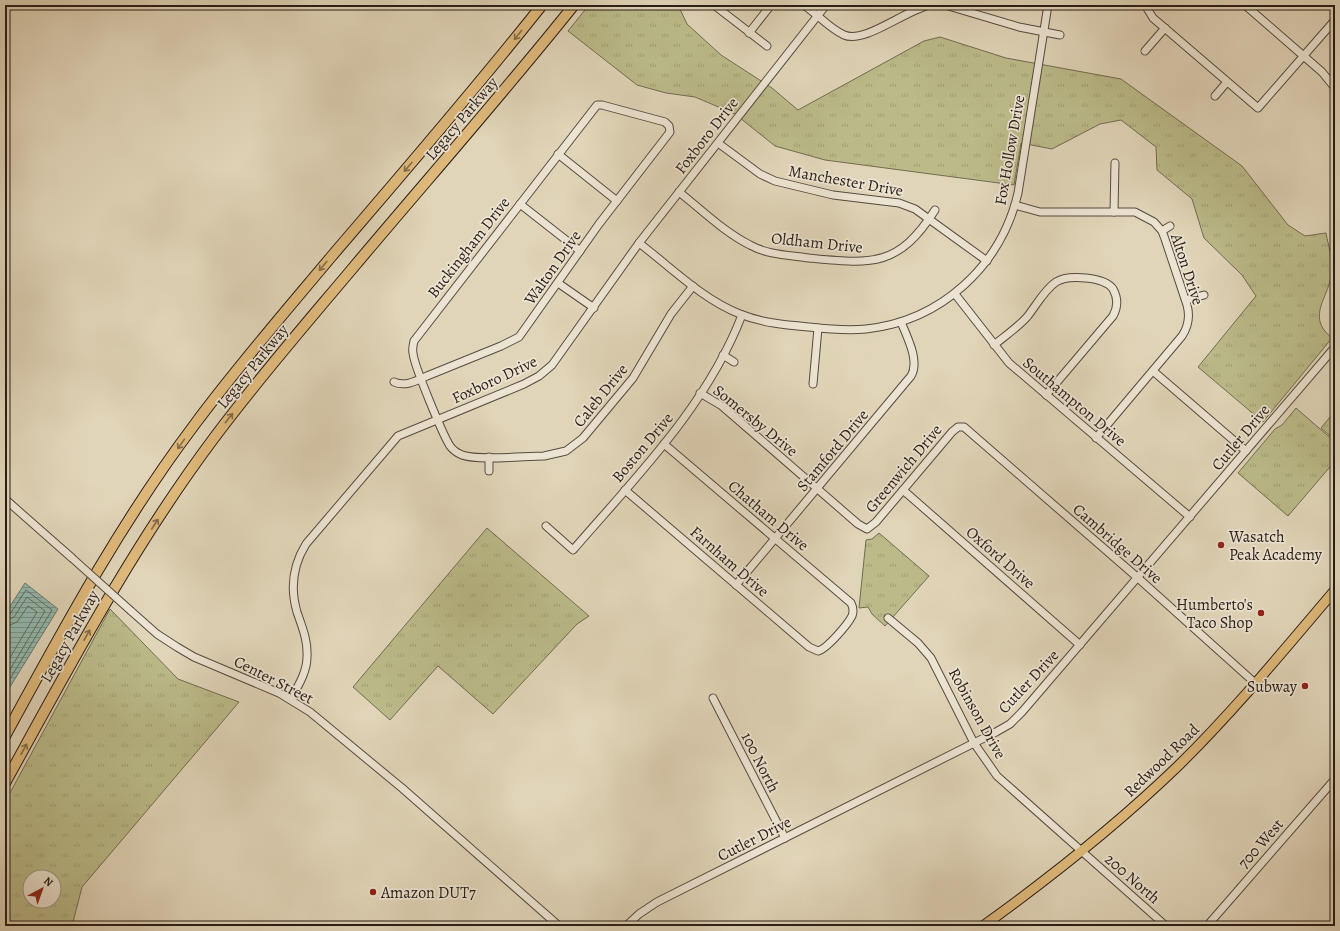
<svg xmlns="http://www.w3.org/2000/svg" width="1340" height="931" font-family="Alegreya,serif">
	<defs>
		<pattern id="grass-tufts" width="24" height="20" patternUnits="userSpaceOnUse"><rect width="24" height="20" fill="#bbbb8a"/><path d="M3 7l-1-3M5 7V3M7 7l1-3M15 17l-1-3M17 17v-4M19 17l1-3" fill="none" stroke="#a1a076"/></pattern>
		<pattern id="water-rules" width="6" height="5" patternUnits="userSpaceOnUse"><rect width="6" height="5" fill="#94b9af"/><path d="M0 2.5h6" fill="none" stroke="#79968d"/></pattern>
	</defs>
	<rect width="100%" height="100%" fill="#e1d5b9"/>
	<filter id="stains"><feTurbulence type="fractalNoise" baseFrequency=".005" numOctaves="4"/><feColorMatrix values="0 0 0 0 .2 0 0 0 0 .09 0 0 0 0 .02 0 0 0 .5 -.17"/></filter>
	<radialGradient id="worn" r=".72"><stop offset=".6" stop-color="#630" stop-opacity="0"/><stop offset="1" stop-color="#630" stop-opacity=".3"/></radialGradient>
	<g fill="url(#grass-tufts)" stroke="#726c50" fill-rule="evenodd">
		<path d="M589 5H678L687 24 721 55 772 88 798 110 924 41 940 37 1006 58 1121 79 1242 166 1288 225 1305 236 1326 233C1328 245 1333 258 1332 270 1331 296 1304 316 1332 338L1263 422 1198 367 1256 296 1242 275 1204 238 1192 199 1157 170 1156 147 1121 120 1100 124 1052 149 1021 143 1014 185 825 160 775 146 735 114 695 97 666 93 637 85 568 31Z"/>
		<path d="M1296 408 1335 442V461L1288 516 1238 473 1275 429 1282 425Z"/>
		<path d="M1335 411V440L1321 428Z"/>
		<path d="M487 528 589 616 577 624 493 714 438 666 390 720 353 687Z"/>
		<path d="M879 533 929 576 885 626 872 614 868 607 859 608 866 540 872 539Z"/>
		<path d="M110 609 178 679 239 702 82 887 72 926H5V802ZM30 877H54V901H30Z"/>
	</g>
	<path fill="url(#water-rules)" stroke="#697b72" d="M25 583 58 609 5 695V614Z"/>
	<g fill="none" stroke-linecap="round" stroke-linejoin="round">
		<g stroke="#5e6b63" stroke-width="1">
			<path d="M5 616 10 614 26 590 52 610 5 687"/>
			<path d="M5 621 14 617 27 597 45 611 5 678"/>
			<path d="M5 627 17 622 28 606 37 612 5 666"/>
		</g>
		<defs>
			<g id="minor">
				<path d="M714 5 767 46"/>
				<path d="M804 5C817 14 830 29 844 35 865 44 905 10 930 5"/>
				<path d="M945 5 1019 27 1060 35"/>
				<path d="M1145 5 1153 18 1258 108 1335 20"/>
				<path d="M1245 5 1322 72 1335 88"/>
				<path d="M749 33 771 5"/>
				<path d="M1145 51 1165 28"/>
				<path d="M1215 96 1227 82"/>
				<path d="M718 143 760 174 775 181 833 195 899 203 915 209 987 261"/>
				<path d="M558 154 617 201"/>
				<path d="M679 192C702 210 724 232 750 245 768 255 789 255 809 258 871 264 898 268 935 210"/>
				<path d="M520 204 580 251"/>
				<path d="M1015 205 1040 212H1135L1154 222 1162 231 1165 239 1187 305C1190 316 1188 327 1182 336L1096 438"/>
				<path d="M1114 212 1115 163"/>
				<path d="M1162 231 1170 226"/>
				<path d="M639 243C672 268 702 299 740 314 762 323 786 325 809 327 827 329 847 331 866 329 941 321 1001 266 1018 193L1048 5"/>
				<path d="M558 283 594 308"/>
				<path d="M955 294 1009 363 1190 517"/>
				<path d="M1186 300 1204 295"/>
				<path d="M994 345C1005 336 1017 328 1027 317 1036 306 1044 290 1056 282 1068 274 1105 277 1113 289 1118 298 1118 307 1113 316L1046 395"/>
				<path d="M723 355 734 362"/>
				<path d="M1153 371 1246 451"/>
				<path d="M394 382C405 387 416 381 427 376L501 346 519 337 599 224 670 132 669 126 665 122 602 105H597L414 341C413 345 412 349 413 353 414 366 443 435 450 446 453 450 457 453 462 455 478 461 525 456 544 456L566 451 583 438 633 378 671 314 693 286"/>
				<path d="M813 384 818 328"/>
				<path d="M700 393 722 406 858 524 867 529 876 522 952 432 958 427H964L1138 578 1255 683"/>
				<path d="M489 457V471"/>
				<path d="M625 490 809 647 818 651C827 649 848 624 852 616 854 611 853 607 851 603L664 444"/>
				<path d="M903 490 1080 645"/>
				<path d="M5 499 72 558"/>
				<path d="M546 526 573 550C636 477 707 406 742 315"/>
				<path d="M736 585 911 376C920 361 907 337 901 322"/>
				<path d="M131 611 157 634 177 647 194 657 279 693 310 712 402 788 559 926"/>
				<path d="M888 618 918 643 931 658 974 743 997 776 1166 926"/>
				<path d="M713 698 785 838"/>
				<path d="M291 699C298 686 307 672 307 657 308 640 302 627 297 612 290 588 293 565 306 544L398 436 524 384 539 376 552 365 639 243 826 5"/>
				<path d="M626 926 639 914 657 902 996 732 1010 724 1022 712 1335 347"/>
				<path d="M1207 926 1335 779"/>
			</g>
			<path id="major" d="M983 926C1051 877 1117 825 1178 766 1234 711 1284 650 1335 590"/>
			<g id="highway">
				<path d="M5 736C64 628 121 522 195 424 238 366 285 312 331 257 402 174 474 91 542 5"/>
				<path d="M5 783C70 665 133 546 214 438 257 380 305 325 352 269 426 181 502 95 574 5"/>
			</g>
		</defs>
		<use href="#minor" stroke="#564b40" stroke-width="9"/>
		<use href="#major" stroke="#281d17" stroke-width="11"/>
		<use href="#highway" stroke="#281d17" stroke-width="12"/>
		<use href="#minor" stroke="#ece4d2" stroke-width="7"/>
		<use href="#major" stroke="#e0ba7c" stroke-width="9"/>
		<use href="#highway" stroke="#e0ba7c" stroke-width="10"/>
		<defs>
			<path id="minor-bridge" d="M72 558 131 611"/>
		</defs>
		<use href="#minor-bridge" stroke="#564b40" stroke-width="9" stroke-linecap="butt"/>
		<use href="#minor-bridge" stroke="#ece4d2" stroke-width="7"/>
	</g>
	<defs><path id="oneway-shaft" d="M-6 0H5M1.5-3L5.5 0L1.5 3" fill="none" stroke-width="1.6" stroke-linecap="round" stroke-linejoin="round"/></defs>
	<g stroke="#846c4a">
		<use href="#oneway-shaft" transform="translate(518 35) rotate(129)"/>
		<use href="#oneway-shaft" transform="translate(408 167) rotate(130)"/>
		<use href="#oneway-shaft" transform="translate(323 266) rotate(130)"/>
		<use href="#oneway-shaft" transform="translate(229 418) rotate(-52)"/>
		<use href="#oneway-shaft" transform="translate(181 444) rotate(125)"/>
		<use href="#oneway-shaft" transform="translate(155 524) rotate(-57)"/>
		<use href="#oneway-shaft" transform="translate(87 635) rotate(-61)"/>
		<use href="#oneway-shaft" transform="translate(24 749) rotate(-61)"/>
	</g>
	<g fill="#8f2418" stroke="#ece4d2" stroke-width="1.5">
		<circle cx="1221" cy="545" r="4"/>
		<circle cx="1261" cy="613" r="4"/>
		<circle cx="1305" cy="686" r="4"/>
		<circle cx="373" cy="892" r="4"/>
	</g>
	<g text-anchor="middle" stroke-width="3.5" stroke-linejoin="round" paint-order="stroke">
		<g font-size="16" fill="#281d17" stroke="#ece4d2">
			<text transform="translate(461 118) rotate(-50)" y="6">Legacy Parkway</text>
			<text transform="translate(706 135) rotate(-52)" y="6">Foxboro Drive</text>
			<text transform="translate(1009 150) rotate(-80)" y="6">Fox Hollow Drive</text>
			<text transform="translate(846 180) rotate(10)" y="6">Manchester Drive</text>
			<text transform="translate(817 242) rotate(6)" y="6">Oldham Drive</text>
			<text transform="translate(468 247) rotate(-52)" y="6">Buckingham Drive</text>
			<text transform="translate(552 267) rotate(-55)" y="6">Walton Drive</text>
			<text transform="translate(1188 269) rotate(72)" y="6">Alton Drive</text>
			<text transform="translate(252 366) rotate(-51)" y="6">Legacy Parkway</text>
			<text transform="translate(494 379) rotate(-25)" y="6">Foxboro Drive</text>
			<text transform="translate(600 395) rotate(-51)" y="6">Caleb Drive</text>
			<text transform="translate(1075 401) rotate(40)" y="6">Southampton Drive</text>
			<text transform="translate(756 420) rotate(39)" y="6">Somersby Drive</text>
			<text transform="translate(1240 437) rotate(-50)" y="6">Cutler Drive</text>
			<text transform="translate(642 447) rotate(-50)" y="6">Boston Drive</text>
			<text transform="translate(832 450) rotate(-50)" y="6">Stamford Drive</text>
			<text transform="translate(903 468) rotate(-50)" y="6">Greenwich Drive</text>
			<text transform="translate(769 515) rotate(40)" y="6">Chatham Drive</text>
			<text transform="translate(1118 543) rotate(41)" y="6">Cambridge Drive</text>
			<text transform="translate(1001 557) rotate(41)" y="6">Oxford Drive</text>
			<text transform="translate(730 561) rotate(41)" y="6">Farnham Drive</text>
			<text transform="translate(69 636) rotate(-61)" y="6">Legacy Parkway</text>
			<text transform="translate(274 679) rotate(27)" y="6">Center Street</text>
			<text transform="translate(1028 681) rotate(-47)" y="6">Cutler Drive</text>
			<text transform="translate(978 713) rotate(61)" y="6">Robinson Drive</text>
			<text transform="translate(1161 760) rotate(-44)" y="6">Redwood Road</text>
			<text transform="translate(761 762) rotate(63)" y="6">100 North</text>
			<text transform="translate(754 838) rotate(-27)" y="6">Cutler Drive</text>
			<text transform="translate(1260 843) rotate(-49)" y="6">700 West</text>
			<text transform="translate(1133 878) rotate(41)" y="6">200 North</text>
		</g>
		<g font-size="16" fill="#281d17" stroke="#ece4d2" text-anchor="start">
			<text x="1229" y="542">Wasatch<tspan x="1229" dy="18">Peak Academy</tspan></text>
			<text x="1253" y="610" text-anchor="end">Humberto's<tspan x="1253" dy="18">Taco Shop</tspan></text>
			<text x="1297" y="692" text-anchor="end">Subway</text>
			<text x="381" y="898">Amazon DUT7</text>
		</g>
	</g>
	<rect width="1340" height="931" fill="none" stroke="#e1d5b9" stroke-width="20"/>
	<rect x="6" y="6" width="1328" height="919" fill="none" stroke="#281d17" stroke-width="2"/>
	<rect x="10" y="10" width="1320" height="911" fill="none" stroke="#281d17"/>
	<g transform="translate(42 889) rotate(41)"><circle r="19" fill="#ece4d2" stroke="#9e9487"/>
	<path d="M0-3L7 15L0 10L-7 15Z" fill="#8f2418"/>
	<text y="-6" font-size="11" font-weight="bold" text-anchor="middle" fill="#281d17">N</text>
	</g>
	<rect width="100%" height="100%" filter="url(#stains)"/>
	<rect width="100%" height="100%" fill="url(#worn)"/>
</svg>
